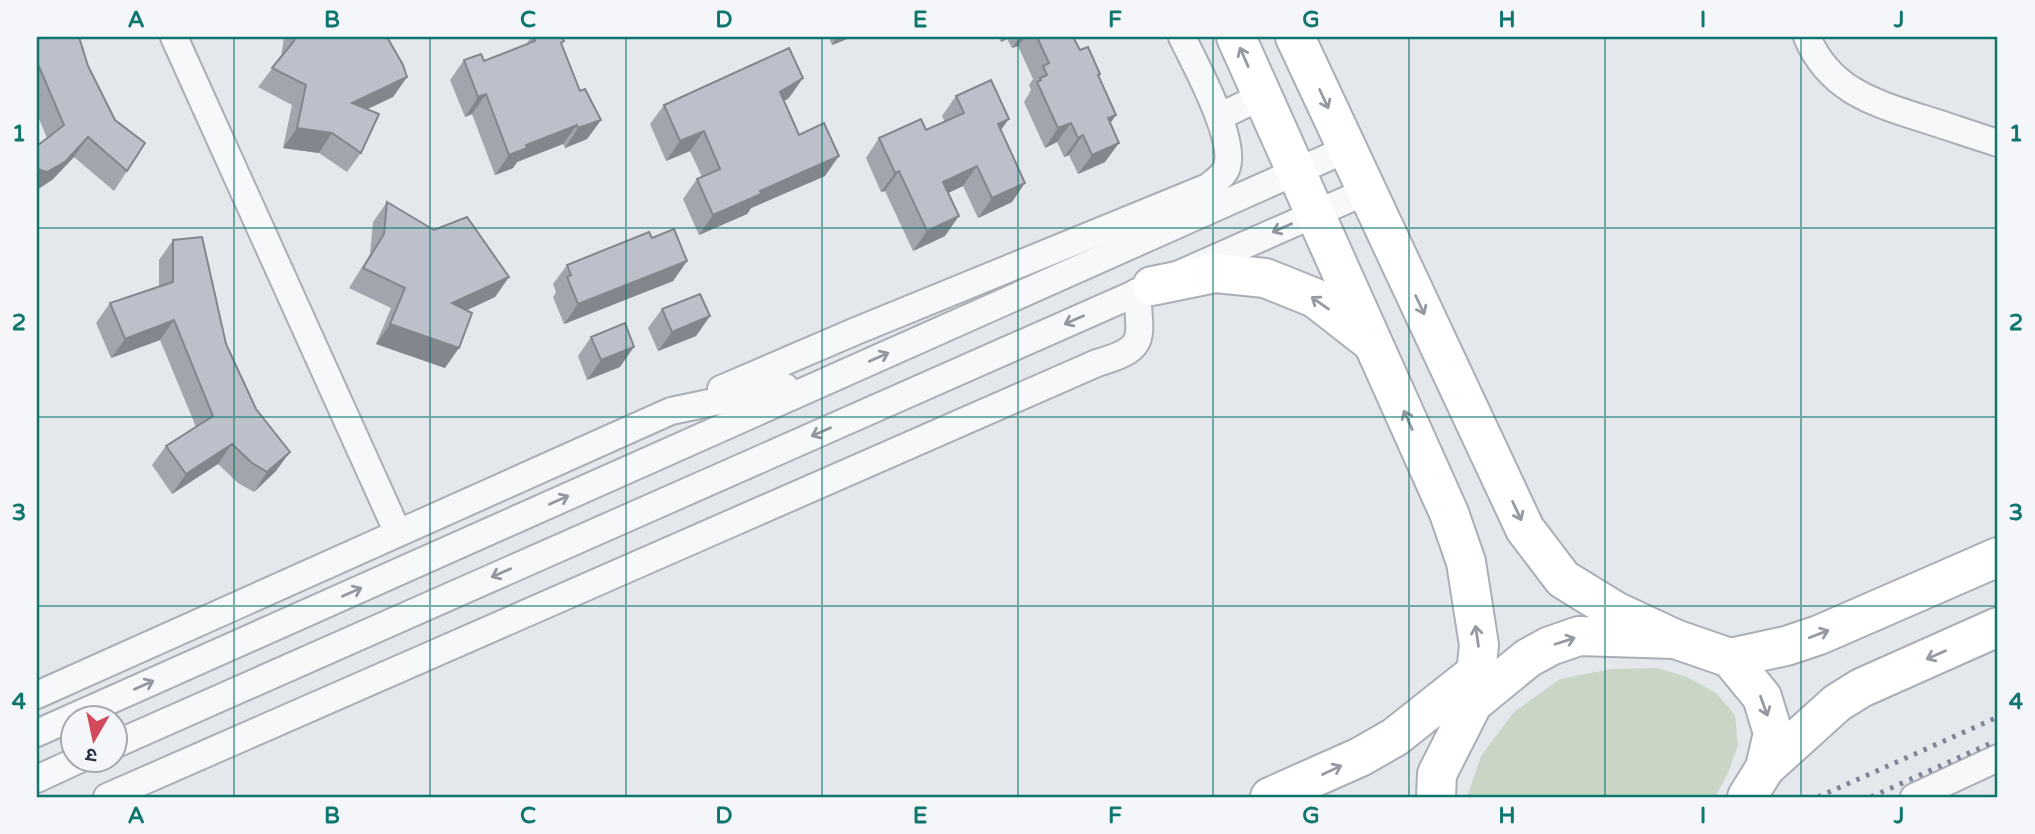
<svg xmlns="http://www.w3.org/2000/svg" width="2035" height="834" font-family="'Varela Round','Noto Sans Devanagari',sans-serif">
	<rect width="100%" height="100%" fill="#e4e7ec"/>
	<path fill="#c9d6c5" d="M1657 668 1687 677 1716 693 1735 715 1738 745 1728 773 1715 797H1467L1481 756 1514 712 1560 679 1611 669Z"/>
	<g fill="none" stroke-linecap="round" stroke-linejoin="round">
		<defs>
			<g id="street">
				<path d="M174 37 398 533"/>
				<path d="M1807 37C1829 89 1871 102 1921 118 1947 126 1972 135 1998 143"/>
				<path d="M1219 117 1262 96"/>
				<path d="M721 389 856 331 1208 187C1215 181 1224 176 1227 167 1236 138 1195 64 1182 37"/>
				<path d="M37 695 671 411 785 387"/>
				<path d="M37 733 1347 149"/>
				<path d="M116 744 1367 191"/>
				<path d="M37 779 78 760"/>
				<path d="M107 797 1097 363C1148 348 1140 340 1137 292"/>
				<path d="M1914 797 1998 758"/>
			</g>
			<g id="secondary">
				<path d="M1236 37 1449 513 1466 562 1479 645 1473 703"/>
				<path d="M1295 37 1525 529 1563 579 1615 611 1675 639"/>
				<path d="M1152 286 1216 273 1265 278 1315 298 1370 341"/>
				<path d="M1730 658 1786 646 1819 635 1998 557"/>
				<path d="M1765 768 1837 703 1861 688 1998 627"/>
				<path d="M1270 797 1360 757 1395 737 1477 672"/>
				<path d="M1436 797 1437 774 1473 703 1528 658 1550 646 1579 636 1675 639 1730 658 1762 697 1773 733 1765 768 1747 797"/>
			</g>
		</defs>
		<use href="#street" stroke="#a9aeb7" stroke-width="30"/>
		<use href="#secondary" stroke="#a9aeb7" stroke-width="42"/>
		<use href="#street" stroke="#f7f8fa" stroke-width="26"/>
		<use href="#secondary" stroke="#fff" stroke-width="38"/>
		<g stroke="#7d8696" stroke-width="5" stroke-dasharray="3.5 7" stroke-linecap="butt">
			<path d="M1818 797 1998 717"/>
			<path d="M1871 797 1998 740"/>
		</g>
	</g>
	<g fill="#a1a5ae">
		<path d="M37 37 88 66 127 171 114 191 74 157 52 180 47 138 37 114Z"/>
		<path d="M284 37H387L407 77 393 97 367 109 361 153 347 172 319 153 283 148 292 105 258 87 281 57Z"/>
		<path d="M531 37H562V45L580 91 601 120 587 139 565 148 563 144 517 162 513 168 495 175 472 114 465 117 450 80 464 60 484 61 526 45Z"/>
		<path d="M829 37H852L832 45Z"/>
		<path d="M998 37H1073L1080 50 1099 76 1116 115 1110 123 1105 162 1078 174 1069 155 1064 157 1057 142 1045 148 1024 102 1031 90 1029 85 1033 79 1018 46 1012 48 1007 39 1001 42Z"/>
		<path d="M956 96 1001 130 1012 202 978 218 963 186 948 193 945 236 913 251 885 191 881 192 866 158 879 138 926 130 945 122 942 116Z"/>
		<path d="M789 98 784 101 799 135 825 176 751 208 747 214 699 235 683 199 697 179 702 177 690 151 666 161 650 124 664 105Z"/>
		<path d="M387 202 509 277 495 297 467 310 445 368 376 344 391 308 349 288 370 254 373 222Z"/>
		<path d="M652 238 687 261 673 281 564 324 553 297 556 292 553 284 567 265Z"/>
		<path d="M173 240 226 344 276 471 254 492 238 483 218 464 172 494 152 465 166 446 196 427 160 340 111 358 96 323 110 303 159 286V260Z"/>
		<path d="M662 309 710 316 696 336 658 351 648 328Z"/>
		<path d="M591 337 620 367 587 380 578 356Z"/>
	</g>
	<g fill="#83868d">
		<path d="M837 37H852L832 45Z"/>
		<path d="M1004 37H1009L1007 39 1001 42Z"/>
		<path d="M1020 37H1025L1018 46 1012 48Z"/>
		<path d="M407 77 393 97 338 123 352 103Z"/>
		<path d="M803 78 789 98 766 111 780 92Z"/>
		<path d="M486 94 472 114 465 117 478 97Z"/>
		<path d="M1116 115 1103 134 1108 118Z"/>
		<path d="M1009 119 995 138 998 124Z"/>
		<path d="M601 120 587 139 565 148 578 128Z"/>
		<path d="M1071 123 1057 142 1045 148 1058 128Z"/>
		<path d="M577 125 563 144 517 162 513 168 495 175 509 155 526 145Z"/>
		<path d="M297 128 332 133 319 153 283 148Z"/>
		<path d="M704 131 690 151 666 161 680 141Z"/>
		<path d="M1083 135 1069 155 1064 157 1078 138Z"/>
		<path d="M88 137 74 157 52 180 37 190V169Z"/>
		<path d="M1119 143 1105 162 1078 174 1092 155Z"/>
		<path d="M839 156 825 176 751 208 747 214 699 235 713 215 760 191Z"/>
		<path d="M977 166 963 186 929 202 943 182Z"/>
		<path d="M899 171 885 191 881 192 895 173Z"/>
		<path d="M1025 183 1012 202 978 218 992 198Z"/>
		<path d="M959 216 945 236 913 251 927 231Z"/>
		<path d="M687 261 673 281 564 324 578 304Z"/>
		<path d="M509 277 495 297 439 323 452 303Z"/>
		<path d="M710 316 696 336 658 351 672 332Z"/>
		<path d="M174 320 160 340 111 358 125 339Z"/>
		<path d="M390 324 459 348 445 368 376 344Z"/>
		<path d="M634 347 620 367 587 380 601 360Z"/>
		<path d="M232 444 218 464 172 494 186 474Z"/>
		<path d="M290 452 276 471 254 492 267 472Z"/>
	</g>
	<g fill="#bbc0ca" stroke="#83868d" stroke-width="2">
		<path d="M37 37H79L88 66 115 120 145 143 127 171 88 137 66 161 47 172 37 169V146L64 125 37 62Z"/>
		<path d="M295 37H387L403 65 407 77 352 103 379 114 361 153 332 133 297 128 306 85 272 68 294 41Z"/>
		<path d="M534 37H562L564 41 561 43 580 91 585 89 601 120 578 128 577 125 526 145 527 148 509 155 486 94 478 97 464 60 481 54 484 61 535 41Z"/>
		<path d="M1037 37H1073L1080 50 1088 47 1100 74 1098 75 1116 115 1108 118 1119 143 1092 155 1083 135 1078 138 1071 123 1058 128 1037 82 1041 80 1040 78 1047 75 1043 66 1049 63Z"/>
		<path d="M789 48 803 78 780 92 799 135 824 123 839 156 760 191 761 194 713 215 697 179 720 169 704 131 680 141 664 105Z"/>
		<path d="M991 80 1009 119 998 124 1025 183 992 198 977 166 943 182 959 216 927 231 899 171 895 173 879 138 921 119 926 130 964 113 956 96Z"/>
		<path d="M387 202 434 230 467 217 509 277 452 303 472 313 459 348 390 324 405 288 363 268 384 234Z"/>
		<path d="M674 229 687 261 578 304 567 277 571 275 567 265 649 232 652 238Z"/>
		<path d="M202 237 226 344 256 409 290 452 267 472 252 463 232 444 186 474 166 446 213 416 174 320 125 339 110 303 173 282V240Z"/>
		<path d="M700 294 710 316 672 332 662 309Z"/>
		<path d="M625 323 634 347 601 360 591 337Z"/>
	</g>
	<defs><path id="oneway-shaft" d="M-6 0H5M1.5-3L5.5 0L1.5 3" fill="none" stroke-width="1.6" stroke-linecap="round" stroke-linejoin="round" transform="scale(1.75)"/></defs>
	<g stroke="#959aa2">
		<use href="#oneway-shaft" transform="translate(1244 57) rotate(-114)"/>
		<use href="#oneway-shaft" transform="translate(1324 99) rotate(65)"/>
		<use href="#oneway-shaft" transform="translate(1320 303) rotate(-145)"/>
		<use href="#oneway-shaft" transform="translate(1420 305) rotate(65)"/>
		<use href="#oneway-shaft" transform="translate(1408 420) rotate(-114)"/>
		<use href="#oneway-shaft" transform="translate(1517 511) rotate(65)"/>
		<use href="#oneway-shaft" transform="translate(1819 634) rotate(-21)"/>
		<use href="#oneway-shaft" transform="translate(1477 636) rotate(-98)"/>
		<use href="#oneway-shaft" transform="translate(1565 641) rotate(-18)"/>
		<use href="#oneway-shaft" transform="translate(1936 655) rotate(156)"/>
		<use href="#oneway-shaft" transform="translate(1764 706) rotate(70)"/>
		<use href="#oneway-shaft" transform="translate(1332 770) rotate(-25)"/>
	</g>
	<g stroke="#9196a0">
		<use href="#oneway-shaft" transform="translate(1282 228) rotate(156)"/>
		<use href="#oneway-shaft" transform="translate(1074 320) rotate(156)"/>
		<use href="#oneway-shaft" transform="translate(879 357) rotate(-24)"/>
		<use href="#oneway-shaft" transform="translate(821 432) rotate(156)"/>
		<use href="#oneway-shaft" transform="translate(559 500) rotate(-24)"/>
		<use href="#oneway-shaft" transform="translate(501 573) rotate(156)"/>
		<use href="#oneway-shaft" transform="translate(352 592) rotate(-24)"/>
		<use href="#oneway-shaft" transform="translate(144 685) rotate(-24)"/>
	</g>
	<path fill="none" stroke="#0f766e" stroke-width="2" stroke-opacity="0.55" d="M234 37V797M430 37V797M626 37V797M822 37V797M1018 37V797M1213 37V797M1409 37V797M1605 37V797M1801 37V797M37 228H1998M37 417H1998M37 606H1998"/>
	<rect width="2035" height="834" fill="none" stroke="#f4f6f9" stroke-width="77"/>
	<g transform="translate(94 739) rotate(189)"><circle r="33" fill="#f4f6f9" stroke="#a4a8b1" stroke-width="2"/>
	<path d="M0-5L12 26L0 18L-12 26Z" fill="#d1495b"/>
	<text y="-10" font-size="19" font-weight="bold" text-anchor="middle" fill="#2b3445">उ</text>
	</g>
	<rect x="38" y="38" width="1958" height="758" fill="none" stroke="#0f766e" stroke-width="2.5"/>
	<g font-size="23" text-anchor="middle" font-weight="bold" fill="#0f766e">
		<text x="136" y="27">A</text>
		<text x="332" y="27">B</text>
		<text x="528" y="27">C</text>
		<text x="724" y="27">D</text>
		<text x="920" y="27">E</text>
		<text x="1115" y="27">F</text>
		<text x="1311" y="27">G</text>
		<text x="1507" y="27">H</text>
		<text x="1703" y="27">I</text>
		<text x="1899" y="27">J</text>
		<text x="19" y="141">1</text>
		<text x="2016" y="141">1</text>
		<text x="19" y="330">2</text>
		<text x="2016" y="330">2</text>
		<text x="19" y="520">3</text>
		<text x="2016" y="520">3</text>
		<text x="19" y="709">4</text>
		<text x="2016" y="709">4</text>
		<text x="136" y="823">A</text>
		<text x="332" y="823">B</text>
		<text x="528" y="823">C</text>
		<text x="724" y="823">D</text>
		<text x="920" y="823">E</text>
		<text x="1115" y="823">F</text>
		<text x="1311" y="823">G</text>
		<text x="1507" y="823">H</text>
		<text x="1703" y="823">I</text>
		<text x="1899" y="823">J</text>
	</g>
</svg>
